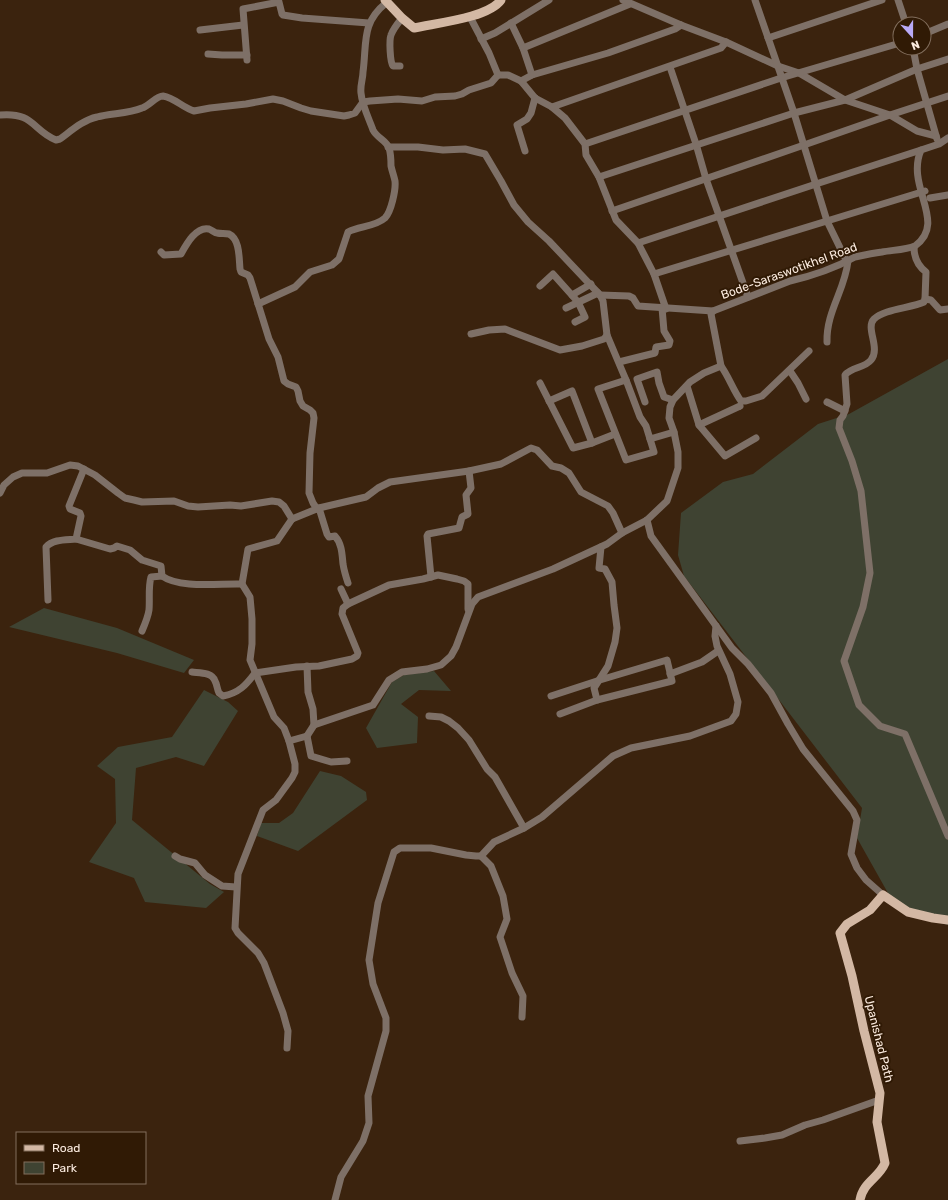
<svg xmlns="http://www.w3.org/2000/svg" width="948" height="1200" font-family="Rubik,sans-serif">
	<rect width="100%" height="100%" fill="#3b230e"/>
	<g fill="#3f4332">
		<path d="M948 359V925L941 923 893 902 857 838 862 808 684 576 678 555 681 513 723 482 753 474 818 424 849 414Z"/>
		<path d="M44 608 117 628 194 660 184 673 117 653 9 627Z"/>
		<path d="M434 671 451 691 419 690 401 704 418 717 417 743 377 748 366 728 392 682 404 675Z"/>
		<path d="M204 690 228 702 238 711 204 766 176 757 136 768 132 820 210 884 224 892 206 908 145 902 134 878 89 862 116 823 115 779 97 766 118 747 172 737Z"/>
		<path d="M320 771 341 776 366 792 367 800 298 851 257 836 261 823H279L293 813Z"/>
	</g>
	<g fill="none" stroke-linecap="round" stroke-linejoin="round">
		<g stroke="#7e7067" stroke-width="7">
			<path d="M623 0 681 25 726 42 778 66 799 73 845 100 890 115 917 131 936 136"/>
			<path d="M755 0 794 113 827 221 847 262"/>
			<path d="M898 0 906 24"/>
			<path d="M470 17 489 53 498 75"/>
			<path d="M511 23 523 48 532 75"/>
			<path d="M200 30 243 25"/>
			<path d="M924 34 948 24"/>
			<path d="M768 38 882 0"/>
			<path d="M481 39 495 33 549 0"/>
			<path d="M523 48 630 4"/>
			<path d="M913 48 917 69 937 139"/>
			<path d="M208 54 222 55H247"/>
			<path d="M247 60 243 9 279 2 282 14 283 15 302 18 369 23"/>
			<path d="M400 66H393C390 62 389 40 391 35 393 29 398 23 402 18"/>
			<path d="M670 67 696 144 706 179 748 297"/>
			<path d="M498 75H508L521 81 535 98 552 107 565 118 585 144 586 155 599 177 616 220 638 243 654 274 666 309"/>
			<path d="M521 81 532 75 608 53 675 29 681 25"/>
			<path d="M552 107 721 48 726 42"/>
			<path d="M0 115C34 112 32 130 56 140L60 139C71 131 83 120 97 117 111 113 128 114 142 108 149 106 156 96 163 96 175 98 183 108 194 111L210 108 246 104 273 99 283 101 301 108 311 111 344 116 349 115 355 113 363 102 370 101 398 99 422 101 435 97 455 96 462 94 469 90 491 83 498 75"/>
			<path d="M585 144 781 78 900 43"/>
			<path d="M388 147H418L443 150 465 149 485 154 501 181 514 205 528 222 549 241 600 295 603 301 607 335 604 339 582 346 560 350 505 329 489 330 471 334"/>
			<path d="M525 151 517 125 527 119 531 113 535 98"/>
			<path d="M599 177 794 113 845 100 917 69 948 59"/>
			<path d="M930 198 948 195"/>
			<path d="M612 211 804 145 890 115 948 96"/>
			<path d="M638 243 816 184 921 150"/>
			<path d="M914 247C914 257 918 266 926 272L925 299 924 302C911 308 884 309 874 319 865 328 881 348 871 360 865 368 851 367 845 375L847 404 843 416 840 420 839 428 852 461 861 491 870 573 863 607 844 661 859 705 880 726 905 734 948 836"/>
			<path d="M161 252 164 255 181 254C186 245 196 226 209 229 212 230 214 233 217 233 221 234 225 233 229 234 240 239 239 259 240 269L241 272 248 275 250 278 269 339 278 357 284 381 288 384 296 387 298 391 300 401 303 406 310 410 313 413 314 418 310 453 309 493 313 503 317 509"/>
			<path d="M654 274 925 191"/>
			<path d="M540 286 553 274 578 302 585 317 575 322"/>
			<path d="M572 295 591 284"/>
			<path d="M600 295 629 296 633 298 638 306 713 311"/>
			<path d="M925 299 931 300 940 310 948 309"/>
			<path d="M258 304 295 287 310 272 332 265 339 259 348 232C359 226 375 227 385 218 391 212 396 190 395 181 394 176 392 171 391 166 391 160 391 154 389 148 386 140 377 138 373 130 369 119 362 105 361 93 360 85 363 79 363 72 367 43 361 23 386 3"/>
			<path d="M566 308 598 293"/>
			<path d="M607 335 626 380 640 417 646 426 650 439 674 432"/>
			<path d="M827 342C826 312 845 290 848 261"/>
			<path d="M619 362 655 353 656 347 669 345 670 341 664 331 662 308"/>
			<path d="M721 366C729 377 733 390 741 401H746L762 396 809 351"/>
			<path d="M790 371 798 383 806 399"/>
			<path d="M626 380 598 389 626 460 654 452 650 439"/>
			<path d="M540 383 573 448 592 443"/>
			<path d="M687 386 699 425 725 456 756 438"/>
			<path d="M549 401 572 391 592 443 615 434"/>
			<path d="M645 402 637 379 657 372 659 383 664 397 673 400"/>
			<path d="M827 402 845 411"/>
			<path d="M699 425 740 406"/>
			<path d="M0 493 4 485 13 477 22 473H47L70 465 78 466 95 475 118 493 125 498 134 500 142 502 174 501 188 506 198 507 230 505 241 506 272 501 279 502 284 506 292 519"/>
			<path d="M319 508 327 534 329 537 335 536C342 544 342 554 343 564 344 570 346 577 348 583"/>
			<path d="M292 519 319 508 366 497 378 488 390 482 469 471 501 464 531 448 537 450 552 466 561 468 569 473 581 492 608 506 613 513 622 533"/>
			<path d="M647 520 651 536 732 648 748 664 771 693 788 724 803 749 853 811 857 820 851 854 857 868 866 880 883 895"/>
			<path d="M76 539 110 549 114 548 117 546 130 550 142 560 161 566 162 576C180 589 221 583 242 584L248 549 277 541 292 519"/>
			<path d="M431 577 427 536 428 534 459 528 462 517 468 514 466 495 471 488 469 471"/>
			<path d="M242 584 250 597 252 619V644L250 660 274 717 284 728 289 741"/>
			<path d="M341 589 348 604"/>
			<path d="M48 600 46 547C53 539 66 540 76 539L81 516 80 513 70 509 69 506 84 469"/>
			<path d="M142 631C145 624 148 617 149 610 150 598 148 588 151 577L162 576"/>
			<path d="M307 666 308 692 313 709 314 725"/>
			<path d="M192 672C199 673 212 672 215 681 217 684 217 689 219 693L223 696C239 693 246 685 255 673L296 667 319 666 352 659 357 656 358 653 342 614 343 608 348 604 389 585 423 579 438 575 457 579 464 581 468 584V609"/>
			<path d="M670 674 702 662 718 651"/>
			<path d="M551 696 600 680 667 660 672 681 597 700 560 714"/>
			<path d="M597 700 594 688 608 666 615 642 617 628 614 605 612 582 605 569 599 568 601 547"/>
			<path d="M429 716 441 717 449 721 458 728 469 740 487 769 495 777 524 828"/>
			<path d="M307 736 311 756 331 762 347 761"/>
			<path d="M175 856 180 859 195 863 205 875 222 886 236 887"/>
			<path d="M481 856 491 866 503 896 507 919 500 937 512 973 523 996 522 1017"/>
			<path d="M287 1048 288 1031 283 1013 264 963 258 953 238 933 235 928 238 874 263 810 276 800 292 778 295 772V764L289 741 307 736 314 725 373 705 389 680 402 672 427 669 441 665 451 656 456 647 472 604 478 597 553 569 607 544 622 533 647 520 667 501 678 468V452L674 432 669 418 670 407 673 400 690 382 704 373 721 366 711 314 713 311 790 281C812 276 835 268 855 257 864 255 873 253 882 252 892 250 905 250 915 246 948 222 905 187 921 150L939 144 948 138"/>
			<path d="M740 1141 765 1138 782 1135 805 1125 823 1120 879 1100"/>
			<path d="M335 1200 341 1177 363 1141 369 1123 368 1096 386 1031V1018L373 984 369 960 378 903 394 852 400 848H431L466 855 476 856H481L494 842 524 828 542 817 613 756 631 748 690 736 731 721 736 714 738 702 730 674 717 646 715 636 716 626"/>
		</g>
		<g stroke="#d3b8a4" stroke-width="9">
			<path d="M385 0 402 18 414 28C436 23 488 18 501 0"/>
			<path d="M860 1200C863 1182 879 1178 885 1163L877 1122 880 1093 864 1031 852 976 840 933 847 924 870 910 883 895 908 912 933 918 948 920"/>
		</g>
	</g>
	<g text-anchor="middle" stroke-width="4" stroke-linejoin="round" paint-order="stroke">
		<g font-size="12" fill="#fcece0" stroke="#301a05">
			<text transform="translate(789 271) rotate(-20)" y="4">Bode-Saraswotikhel Road</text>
			<text transform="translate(879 1039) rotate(76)" y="4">Upanishad Path</text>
		</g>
	</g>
	<rect x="16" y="1132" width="130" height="52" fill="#301a05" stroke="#826e5d"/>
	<rect x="24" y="1145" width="20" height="6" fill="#d3b8a4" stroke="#826e5d"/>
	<text x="52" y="1152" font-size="12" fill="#fcece0">Road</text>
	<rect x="24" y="1162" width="20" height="12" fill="#3f4332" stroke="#826e5d"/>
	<text x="52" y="1172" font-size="12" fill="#fcece0">Park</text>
	<g transform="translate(912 36) rotate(159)"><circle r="19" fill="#301a05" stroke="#826e5d"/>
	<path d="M0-3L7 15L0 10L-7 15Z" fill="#b9aaf7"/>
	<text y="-6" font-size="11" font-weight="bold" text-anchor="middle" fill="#fcece0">N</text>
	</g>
</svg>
